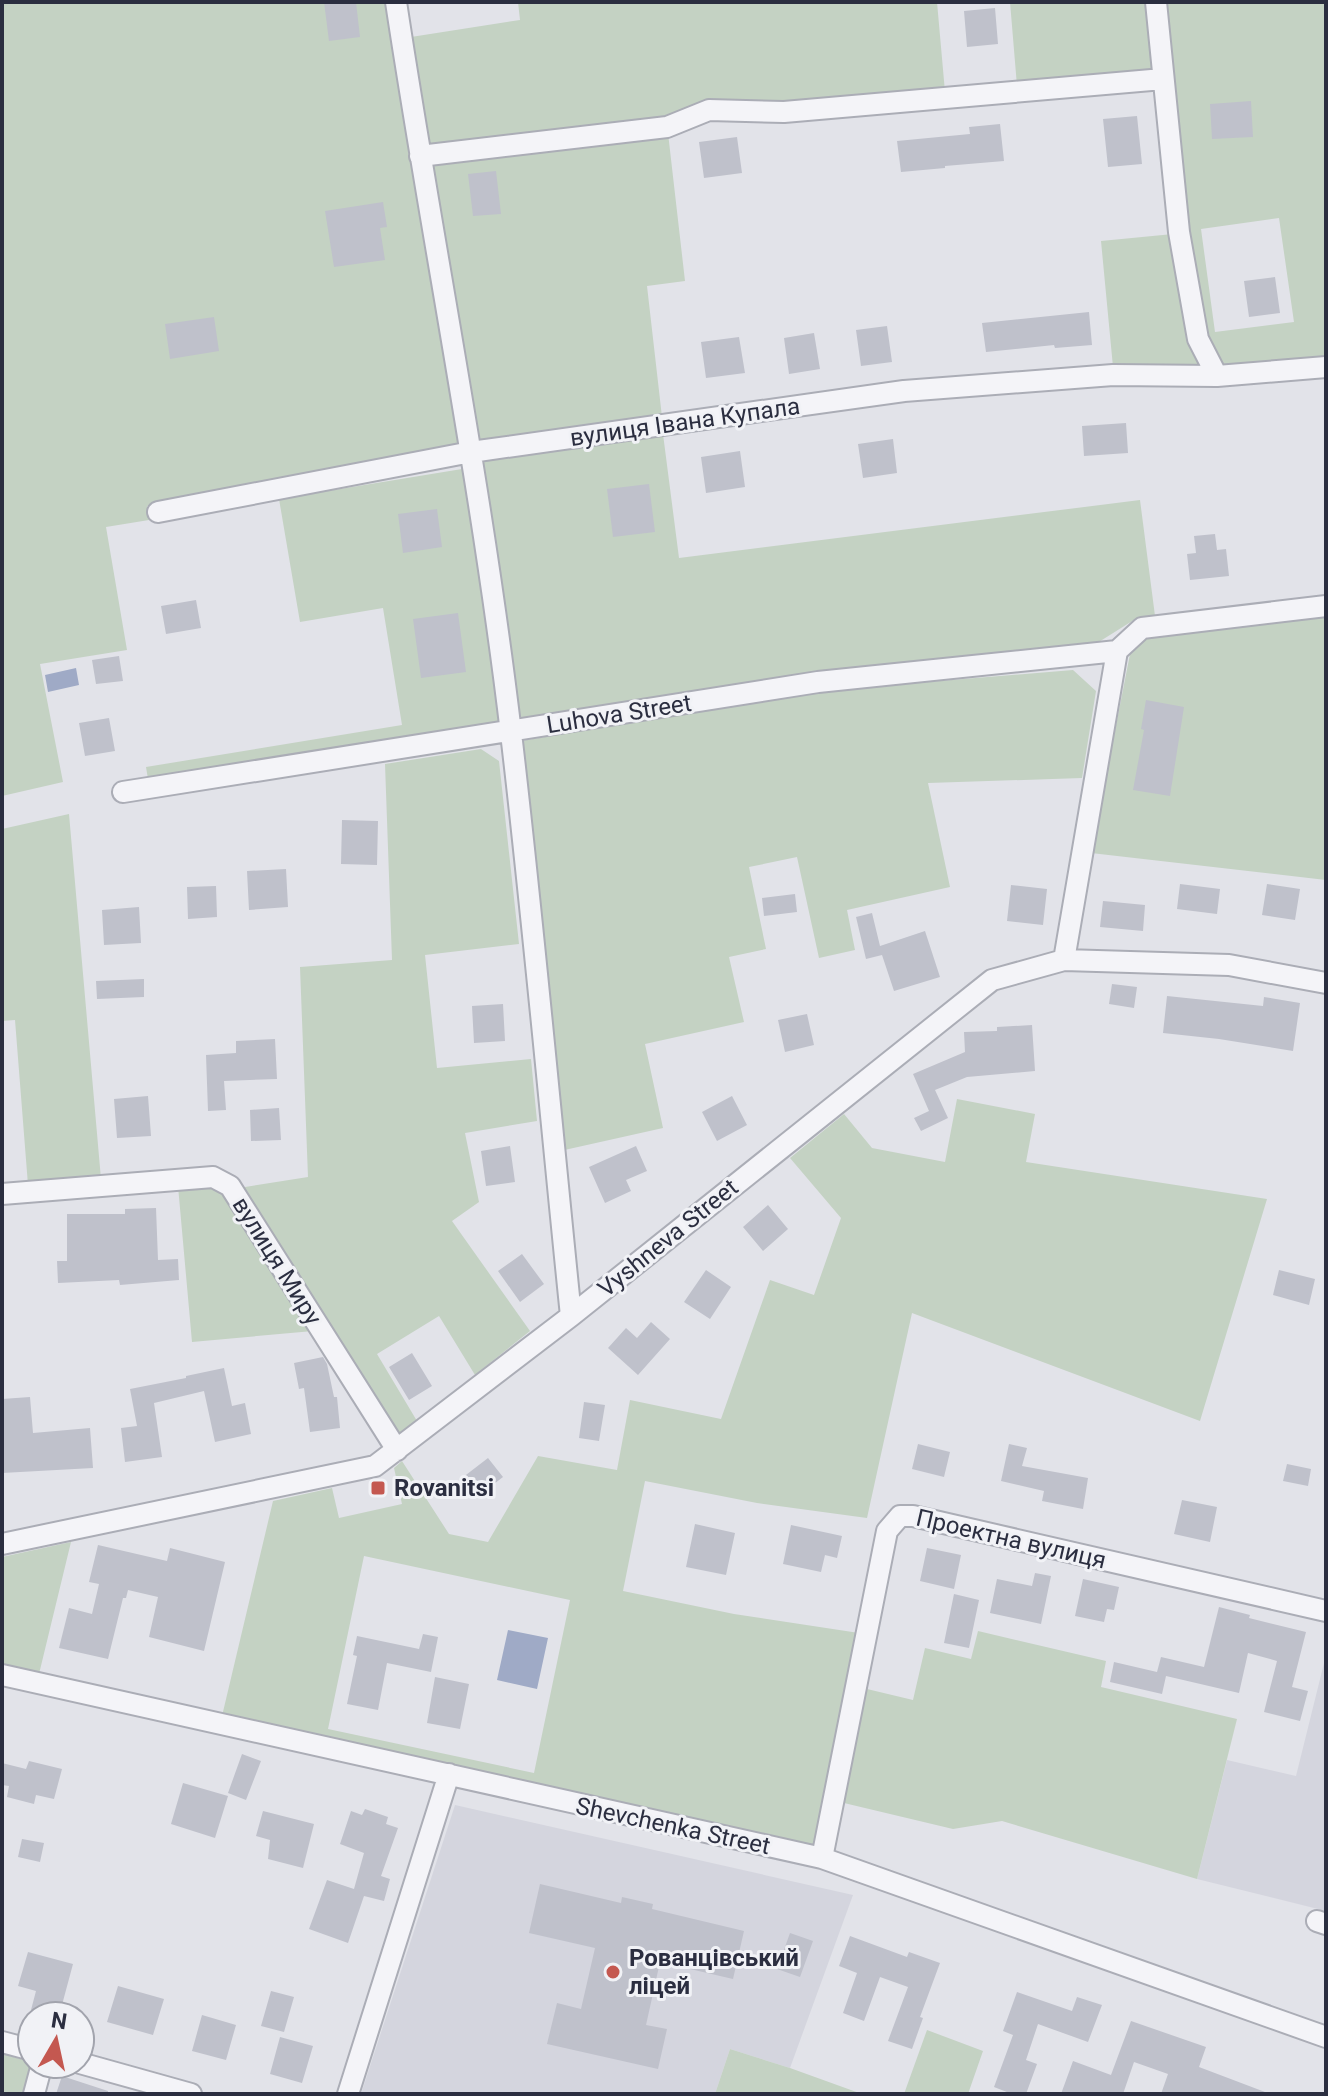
<svg xmlns="http://www.w3.org/2000/svg" width="1328" height="2096" font-family="Roboto,sans-serif">
	<style>
		.built { fill: #d4d5de }
		.green { fill: #c4d2c3; fill-rule: evenodd }
		.water { fill: #9faac6 }
		.building { fill: #bfc1cb }
		.lines { fill: none; stroke-linecap: round; stroke-linejoin: round }
		.minor-casing { stroke: #abadb6; stroke-width: 24 }
		.minor { stroke: #f4f4f8; stroke-width: 20 }
		.poi-dot { fill: #c45850; stroke: #f1f2f6; stroke-width: 3 }
		.labels { text-anchor: middle; dominant-baseline: central; stroke-width: 6; stroke-linejoin: round; paint-order: stroke }
		.street-label { font-size: 24px; fill: #2b2e40; stroke: #f1f2f6 }
		.poi-label { font-size: 24px; font-weight: bold; fill: #2b2e40; stroke: #f1f2f6; text-anchor: start }
	</style>
	<rect width="100%" height="100%" fill="#e2e3e9"/>
	<!-- built -->
	<path class="built" d="M1326,1655V1911L1197,1879L1227,1760L1296,1776Z
		M455,1805L853,1895L790,2068L730,2049L715,2094H361Z"/>
	<!-- green -->
	<path class="green" d="M2,2H386L410,157L460,448L147,506L149,520L106,527L127,650L40,664L63,782L2,796Z
		M518,2H937L945,92L665,121L428,149L411,37L520,20Z
		M1010,2H1150L1156,74L1017,86Z
		M1162,2H1326V359L1219,368L1204,337L1185,232ZM1279,218L1294,322L1215,332L1201,229Z
		M668,133L685,281L647,286L662,417L479,443L431,162Z
		M1173,234L1206,368L1113,367L1101,241Z
		M663,434L679,558L1140,500L1155,616L1137,618L1094,645L519,721L482,460Z
		M462,469L504,721L148,779L146,767L402,725L383,608L300,622L279,499Z
		M1326,614V880L1091,853L1130,654L1146,635Z
		M1073,670L1096,691L1082,778L928,783L950,887L847,910L855,950L819,958L797,857L749,867L766,949L729,957L744,1022L645,1044L663,1128L560,1151L521,741L818,691Z
		M481,749L499,761L519,944L425,955L437,1068L531,1059L537,1121L465,1133L479,1202L452,1221L530,1331L475,1375L439,1316L377,1354L417,1421L396,1437L239,1188L308,1177L300,967L392,960L385,764Z
		M69,814L101,1179L28,1185L15,1020L2,1021V829Z
		M957,1099L1035,1114L1026,1162L1267,1199L1200,1421L912,1313L867,1518L757,1503L645,1481L623,1591L734,1614L859,1633L813,1846L222,1716L273,1501L332,1488L339,1518L402,1504L394,1468L402,1461L449,1534L488,1542L538,1456L617,1470L630,1400L721,1419L770,1280L814,1295L841,1218L790,1158L844,1114L872,1148L945,1162ZM364,1556L570,1600L534,1773L328,1729Z
		M212,1184L225,1191L313,1331L192,1342L178,1186Z
		M71,1542L39,1674L2,1666V1557Z
		M978,1631L1106,1661L1101,1687L1237,1719L1197,1879L1002,1821L953,1829L844,1803L867,1689L913,1700L925,1648L971,1659Z
		M927,2030L983,2051L968,2094H904Z
		M730,2049L790,2068L862,2094H715Z
		M2,2054L32,2062L24,2094H2Z"/>
	<!-- water -->
	<path class="water" d="M76,668L79,685L48,692L45,675Z
		M508,1630L548,1638L537,1689L497,1680Z"/>
	<!-- building -->
	<path class="building" d="M324,2H356L360,37L329,41Z
		M995,8L998,44L967,47L964,11Z
		M1251,101L1253,137L1212,139L1210,104Z
		M1137,116L1142,164L1108,167L1103,119Z
		M1000,124L1004,161L945,166V168L901,172L897,141L970,134L969,127Z
		M737,137L742,173L704,178L699,142Z
		M496,171L501,214L473,216L468,174Z
		M383,202L387,227L380,228L385,260L334,267L325,211Z
		M1275,277L1280,313L1249,317L1244,281Z
		M1089,312L1092,345L1055,348L1054,345L986,352L982,323Z
		M214,317L219,351L170,359L165,324Z
		M887,326L892,362L861,366L856,330Z
		M814,333L820,369L789,374L784,338Z
		M739,337L745,373L706,378L701,342Z
		M1126,423L1128,453L1084,456L1082,426Z
		M893,439L897,473L863,478L858,444Z
		M740,451L745,487L706,493L701,457Z
		M649,484L655,532L613,537L607,489Z
		M437,509L442,547L403,553L398,514Z
		M1215,534L1217,550L1226,549L1229,576L1190,580L1187,554L1196,553L1194,536Z
		M196,600L201,628L166,634L161,606Z
		M458,613L466,672L421,678L413,619Z
		M119,656L123,681L96,684L92,660Z
		M1146,700L1184,707L1170,796L1133,790L1144,730L1141,729Z
		M109,718L115,751L85,756L79,723Z
		M342,820L378,821L377,865L341,864Z
		M286,869L288,907L249,910L247,871Z
		M1180,884L1220,889L1217,914L1177,909Z
		M1267,884L1300,889L1295,920L1262,915Z
		M1011,885L1047,889L1043,925L1007,921Z
		M216,886L217,917L188,919L187,887Z
		M795,894L797,912L764,916L762,898Z
		M1103,901L1145,905L1143,931L1100,927Z
		M139,907L141,943L104,945L102,910Z
		M872,913L880,946L925,931L940,977L894,991L882,955L866,959L856,917Z
		M144,979V997L97,999L96,981Z
		M1112,984L1137,987L1134,1008L1109,1004Z
		M1167,996L1263,1006L1264,997L1300,1003L1293,1051L1219,1039L1163,1033Z
		M503,1004L505,1041L474,1043L472,1006Z
		M807,1014L814,1045L785,1052L778,1020Z
		M1032,1025L1035,1071L967,1077L935,1090L948,1118L921,1131L914,1118L929,1111L913,1074L965,1052L964,1032L997,1031V1027Z
		M275,1039L277,1079L224,1081L226,1110L208,1111L206,1055L236,1053V1041Z
		M148,1096L151,1136L117,1138L114,1099Z
		M732,1096L747,1125L717,1141L702,1112Z
		M279,1108L281,1140L251,1141L250,1110Z
		M510,1146L515,1182L486,1186L481,1151Z
		M636,1146L647,1171L626,1180L631,1191L605,1203L589,1167Z
		M768,1205L788,1229L763,1251L743,1227Z
		M156,1208L158,1260L178,1259L179,1280L120,1285L119,1280L58,1283L57,1261H67V1214H125V1209Z
		M522,1254L544,1284L520,1302L498,1271Z
		M706,1270L731,1287L710,1319L684,1302Z
		M1279,1270L1315,1279L1309,1305L1273,1295Z
		M651,1322L670,1339L638,1375L608,1348L626,1328L637,1338Z
		M412,1353L432,1386L409,1400L389,1367Z
		M323,1357L327,1364L334,1397H337L340,1428L310,1432L304,1388L299,1389L294,1363Z
		M224,1368L232,1406L245,1403L251,1434L215,1442L204,1391L154,1403L162,1457L125,1462L121,1428L137,1426L130,1389L186,1378V1376Z
		M30,1397L33,1433L90,1428L93,1468L2,1473V1399Z
		M584,1402L605,1405L599,1441L579,1438Z
		M918,1444L950,1452L944,1477L912,1469Z
		M1009,1444L1027,1448L1022,1466L1088,1478L1083,1509L1042,1501L1044,1491L1001,1481Z
		M488,1458L503,1477L477,1497L462,1478Z
		M1287,1464L1311,1469L1308,1486L1283,1481Z
		M1182,1500L1217,1507L1210,1542L1174,1534Z
		M695,1524L735,1533L726,1575L686,1567Z
		M791,1525L842,1536L837,1558L825,1555L821,1572L783,1564Z
		M98,1545L167,1561L170,1548L225,1562L204,1651L149,1637L158,1597L128,1590L126,1598H123L108,1659L59,1648L69,1608L92,1614L99,1584L89,1582Z
		M927,1548L961,1555L954,1589L920,1581Z
		M1035,1573L1051,1576L1041,1624L990,1613L997,1579L1032,1586Z
		M1083,1579L1119,1587L1114,1610L1107,1609L1104,1622L1075,1616Z
		M954,1594L979,1600L969,1648L944,1643Z
		M1219,1607L1250,1615L1249,1618L1306,1632L1292,1687L1308,1691L1300,1721L1264,1712L1277,1661L1248,1653L1239,1693L1166,1676L1162,1694L1110,1682L1114,1662L1157,1672L1161,1657L1204,1667Z
		M423,1634L438,1637L431,1672L387,1663L378,1710L347,1704L357,1656L353,1655L357,1636L419,1649Z
		M435,1677L469,1684L460,1729L427,1723Z
		M242,1754L261,1761L246,1800L228,1793Z
		M29,1761L62,1769L54,1799L36,1795L34,1804L7,1797L9,1786L2,1785V1763L26,1769Z
		M183,1783L228,1796L215,1838L171,1824Z
		M365,1809L388,1817L386,1824L398,1828L381,1876L390,1879L384,1901L364,1896L348,1943L309,1929L327,1880L354,1889L364,1853L340,1844L351,1811L362,1815Z
		M263,1811L314,1824L303,1868L268,1859L270,1840L256,1836Z
		M22,1839L44,1843L40,1862L18,1857Z
		M540,1884L621,1903L622,1897L653,1904L652,1909L744,1931L733,1979L660,1962L646,2025L667,2029L658,2069L547,2044L557,2003L581,2009L595,1948L529,1933Z
		M790,1933L813,1941L800,1977L777,1969Z
		M850,1936L907,1957L909,1952L940,1963L920,2017L923,2018L912,2049L888,2041L908,1987L880,1977L864,2021L843,2013L857,1973L839,1966Z
		M28,1952L73,1964L59,2016L31,2010L36,1991L18,1986Z
		M118,1986L164,1999L153,2035L107,2022Z
		M271,1991L294,1997L284,2032L261,2026Z
		M1017,1992L1072,2011L1077,1997L1102,2005L1088,2042L1038,2024L1026,2060L1037,2064L1026,2094H1012L994,2087L1013,2035L1003,2031Z
		M202,2015L236,2025L226,2060L192,2051Z
		M1131,2021L1206,2047L1199,2067L1265,2092V2094H1161L1168,2074L1134,2062L1123,2094H1061L1073,2061L1111,2075Z
		M280,2037L313,2046L302,2083L270,2074Z
		M62,2076L108,2091V2094H56Z"/>
	<g class="lines">
		<defs>
			<path id="minor" d="M396,2C433,246 482,488 511,733C534,927 551,1122 571,1316
				M1156,2L1179,232L1198,339L1217,376
				M420,156L667,127L709,110L784,112L1163,79
				M158,512L471,452L904,391L1113,375L1217,376L1326,367
				M123,792L818,682L1117,651
				M1064,960L1117,651L1142,628L1326,606
				M2,1194L213,1177L230,1186L397,1450
				M2,1544L375,1466L571,1316L992,980L1064,960L1229,965L1326,983
				M2,1675L822,1858L1326,2037
				M822,1858L887,1531L900,1516H913L1326,1611
				M1317,1921L1326,1924
				M2,2042L32,2050
				M80,2063L191,2094
				M34,2094L42,2064
				M348,2094L449,1774"/>
		</defs>
		<!-- minor casing -->
		<use href="#minor" class="minor-casing"/>
		<!-- minor -->
		<use href="#minor" class="minor"/>
	</g>
	<!-- markers -->
	<g class="poi-dot">
		<rect x="370" y="1480" width="16" height="16" rx="4"/>
		<circle cx="613" cy="1972" r="8"/>
	</g>
	<g class="labels">
		<!-- street labels -->
		<g class="street-label">
			<text transform="translate(685 422) rotate(-8)">вулиця Івана Купала</text>
			<text transform="translate(619 714) rotate(-9)">Luhova Street</text>
			<text transform="translate(668 1238) rotate(-39)">Vyshneva Street</text>
			<text transform="translate(277 1261) rotate(58)">вулиця Миру</text>
			<text transform="translate(1011 1539) rotate(13)">Проектна вулиця</text>
			<text transform="translate(673 1826) rotate(12)">Shevchenka Street</text>
		</g>
		<!-- poi labels -->
		<g class="poi-label">
			<text x="394" y="1488">Rovanitsi</text>
			<text x="629" y="1958">Рованцівський<tspan x="629" dy="28">ліцей</tspan></text>
		</g>
	</g>
	<!-- border -->
	<rect width="1328" height="2096" fill="none" stroke="#2b2e40" stroke-width="8"/>
	<!-- north arrow -->
	<g transform="translate(56 2040) rotate(9)"><circle r="38" fill="#f1f2f6" stroke="#a2a4ad" stroke-width="2"/>
	<path d="M0-6L14 30L0 20L-14 30Z" fill="#c45850"/>
	<text y="-12" font-size="22" font-weight="bold" text-anchor="middle" fill="#2b2e40">N</text>
	</g>
</svg>
